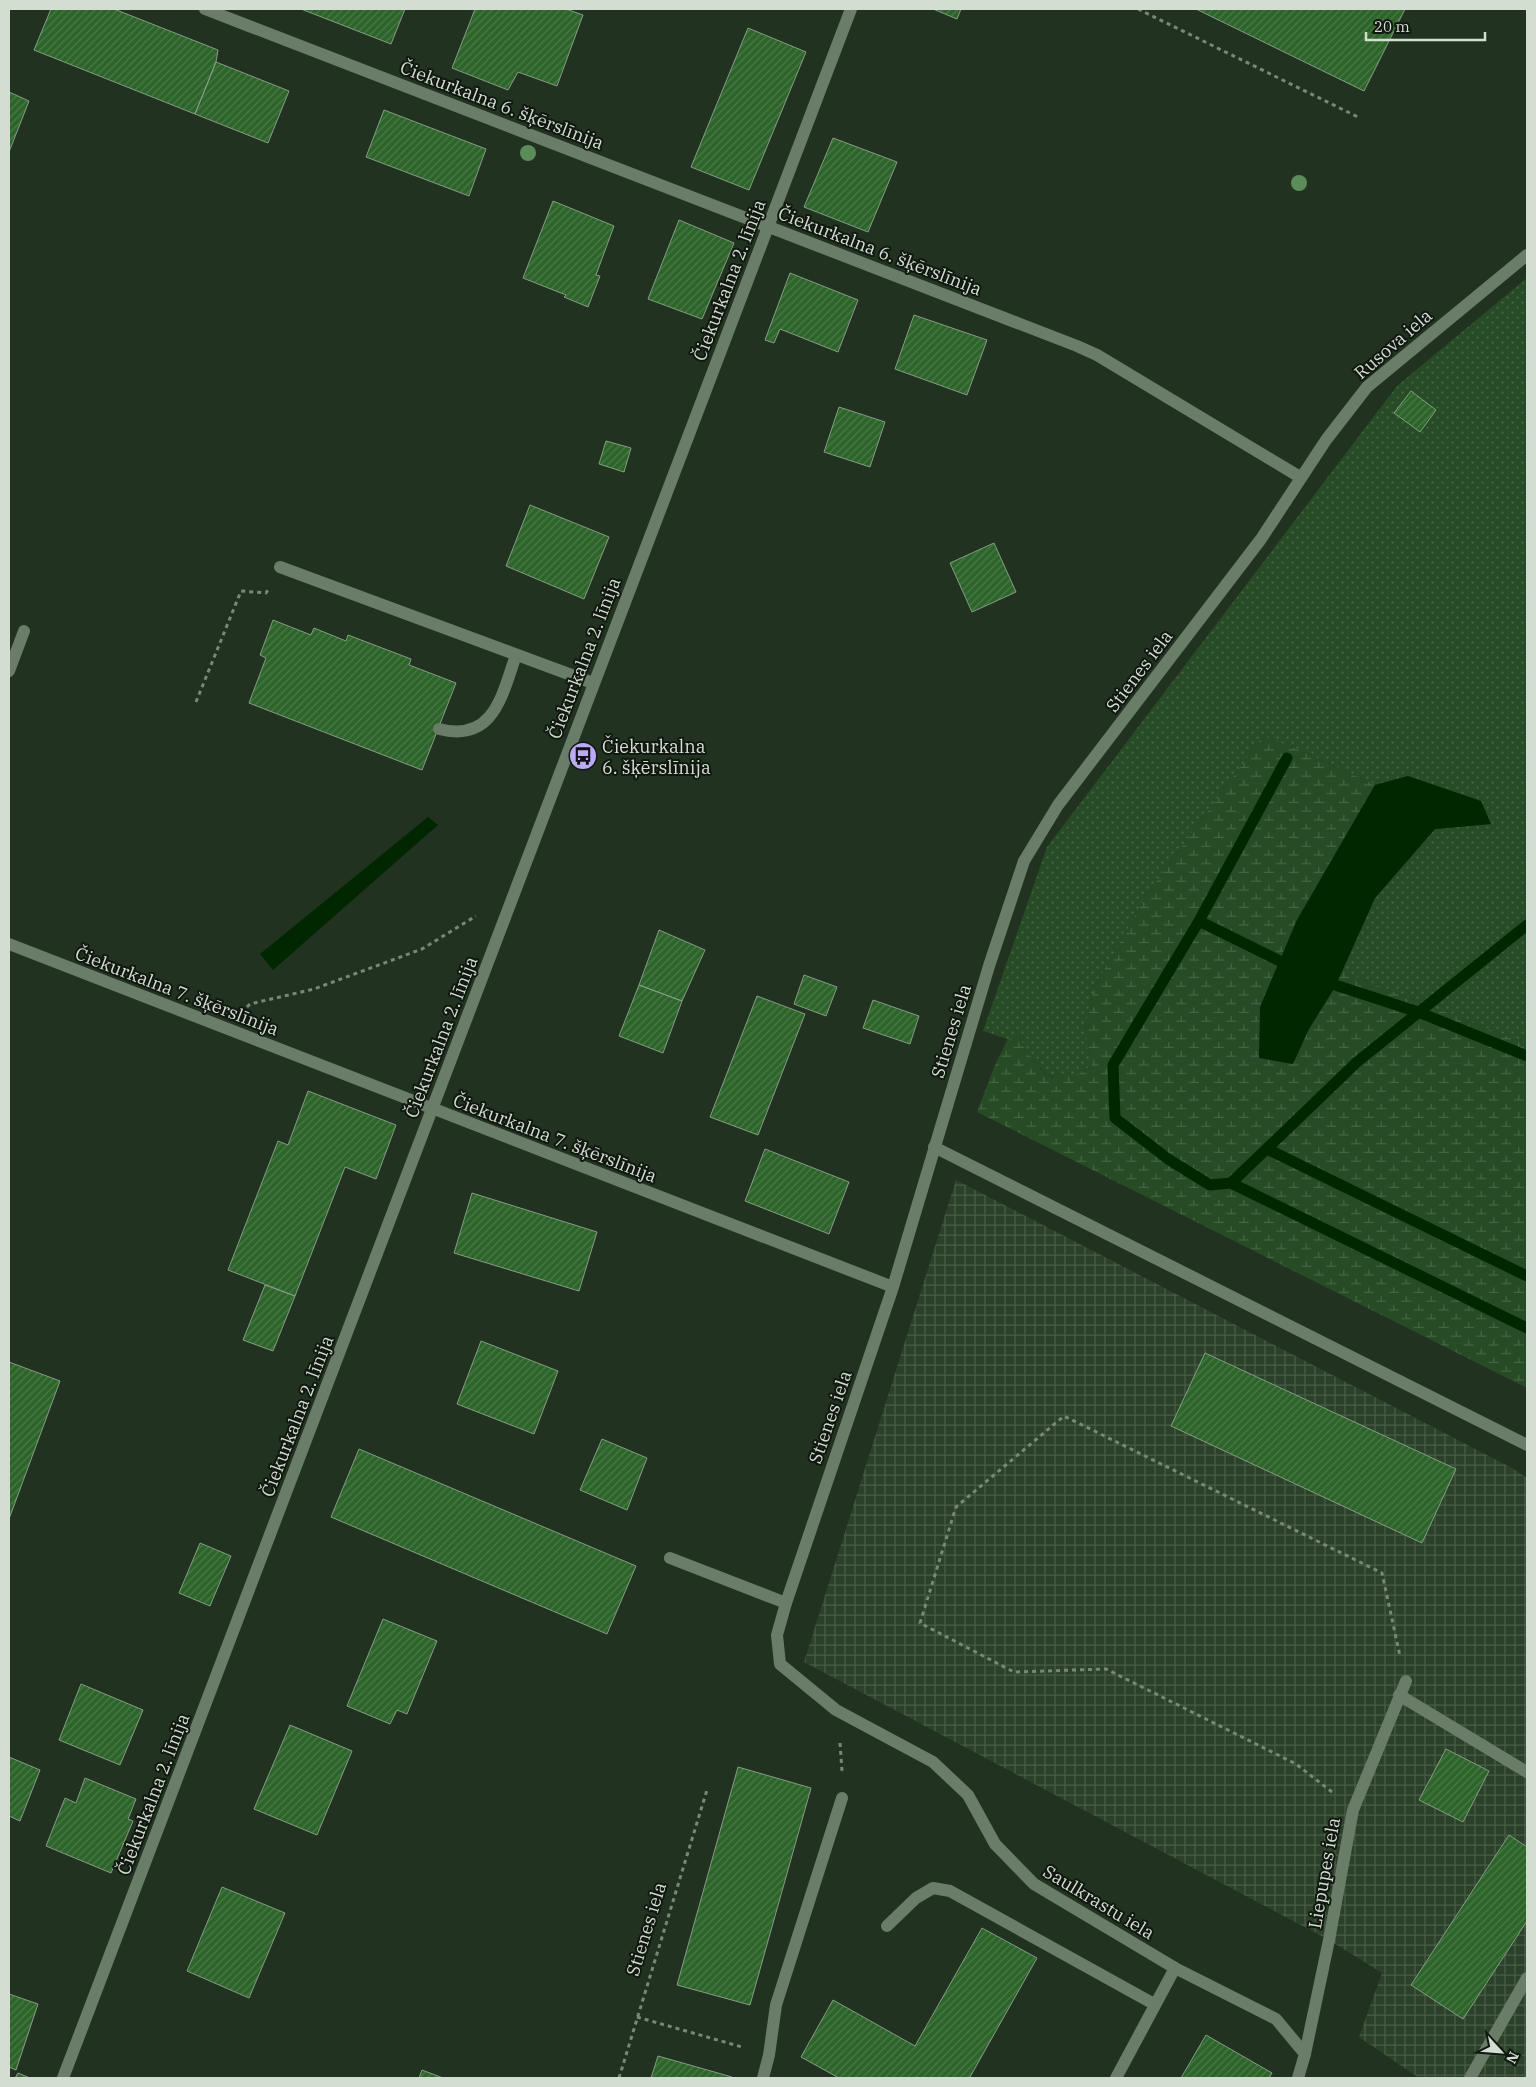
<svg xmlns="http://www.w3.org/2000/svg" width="1536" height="2087" font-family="'IBM Plex Serif',serif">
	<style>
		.industrial { fill: url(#industrial-grid) }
		.grass { fill: url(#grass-dots) }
		.wetland { fill: url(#wetland-marsh) }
		.water { fill: #002700 }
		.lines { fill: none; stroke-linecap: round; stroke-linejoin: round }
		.stream { stroke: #002700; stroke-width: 11 }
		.building { fill: url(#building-hatch); stroke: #879c86 }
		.path { stroke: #798878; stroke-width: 3; stroke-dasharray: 4 4; stroke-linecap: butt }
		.lane { stroke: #6a7d68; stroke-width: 12 }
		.street { stroke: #6a7d68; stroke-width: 12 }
		.secondary { stroke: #6a7d68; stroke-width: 12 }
		.tree { fill: #5b8d58 }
		.labels { text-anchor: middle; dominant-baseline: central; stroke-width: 4; stroke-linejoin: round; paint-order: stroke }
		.street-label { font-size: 18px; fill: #d3ded2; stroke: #101810 }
		.poi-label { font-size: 18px; fill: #d3ded2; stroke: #101810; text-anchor: start }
	</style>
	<defs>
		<pattern id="industrial-grid" width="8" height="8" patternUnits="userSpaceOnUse" patternTransform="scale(1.25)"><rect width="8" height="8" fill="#2b4129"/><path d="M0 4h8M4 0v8" fill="none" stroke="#495c47"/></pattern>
		<pattern id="grass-dots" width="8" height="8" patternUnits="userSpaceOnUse" patternTransform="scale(1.25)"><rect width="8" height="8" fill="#274c25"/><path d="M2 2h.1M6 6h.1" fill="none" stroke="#456544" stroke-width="1.8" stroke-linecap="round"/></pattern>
		<pattern id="wetland-marsh" width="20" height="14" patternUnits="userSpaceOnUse" patternTransform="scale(1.25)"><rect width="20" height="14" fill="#274c25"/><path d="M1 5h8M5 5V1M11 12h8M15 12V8" fill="none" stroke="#456544"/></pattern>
		<pattern id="building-hatch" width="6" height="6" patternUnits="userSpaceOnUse" patternTransform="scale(1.25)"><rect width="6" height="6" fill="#2c642a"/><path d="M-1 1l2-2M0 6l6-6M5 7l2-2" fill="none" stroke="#4a7a48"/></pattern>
	</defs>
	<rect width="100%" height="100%" fill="#213320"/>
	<!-- industrial -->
	<path class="industrial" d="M956,1180L1512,1468L1527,1478V2078H1419L1359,2037L1382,1973L1329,1940L804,1662Z"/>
	<!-- grass -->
	<path class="grass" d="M1527,278V1044L1353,976L1343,969L1375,898L1435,829L1491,824L1408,776L1375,785L1304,752L1263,736L1148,893L1094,988L1084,1034L1092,1065L1079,1074H1063L1054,1078C1035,1069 1029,1051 1018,1036L1008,1039L983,1031L1047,847L1397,386Z"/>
	<!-- wetland -->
	<path class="wetland" d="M1263,736L1304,752L1375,785L1297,920L1260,1007L1309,1029L1335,987L1343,969L1353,976L1527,1044V1388L977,1112L995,1065L1008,1039L1018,1036C1029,1051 1035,1069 1053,1078L1063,1074H1079L1092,1065L1084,1034L1094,988L1148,893Z"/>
	<!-- water -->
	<path class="water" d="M1408,776L1481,801L1491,824L1435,829L1375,898L1335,987L1309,1029L1293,1064L1259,1058L1260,1007L1297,920L1375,785Z
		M428,817L438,825L273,970L260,954Z"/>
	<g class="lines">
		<!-- stream -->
		<path class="stream" d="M1287,758L1199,921L1113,1065L1115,1118L1168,1159L1210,1185L1231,1183L1527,1328
			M1199,921L1294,968
			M1323,981L1418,1012L1527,1056
			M1267,1149L1527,1276
			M1231,1183L1357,1062L1527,925"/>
	</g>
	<!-- building -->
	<path class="building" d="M51,9H114L218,50L216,62L195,114L34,50Z
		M301,9H405L391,44Z
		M475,9H566L583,15L557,86L518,72L508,90L452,68Z
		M933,9H961L957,19Z
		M1196,9H1405L1364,91Z
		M748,28L806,52L749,190L691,167Z
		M216,62L289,91L268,143L195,114Z
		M9,92L29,101L9,152Z
		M384,110L486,149L469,196L366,157Z
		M833,138L897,162L868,232L804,207Z
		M553,201L614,226L596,275L600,276L588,307L564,297L566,295L523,278Z
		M679,220L734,243L702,319L648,299Z
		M790,273L858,300L838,352L780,329L774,343L765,340Z
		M914,315L987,340L967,395L895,369Z
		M1411,391L1436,410L1420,432L1394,413Z
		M839,407L885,422L870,467L824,452Z
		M606,441L631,448L624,472L599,464Z
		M530,505L609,537L584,599L506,566Z
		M994,543L1016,592L972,612L950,563Z
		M273,620L311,635L314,628L346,641L348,635L411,659L409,665L456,683L422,770L249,703L266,658L260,655Z
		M659,930L705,950L682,1001L639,985Z
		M804,975L837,987L826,1016L794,1004Z
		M639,985L682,1001L663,1053L619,1036Z
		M757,996L805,1014L758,1135L710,1117Z
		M873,1000L919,1016L910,1044L863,1028Z
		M308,1091L396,1125L376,1179L345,1167L295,1296L228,1270L278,1141L288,1145Z
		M765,1149L849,1182L829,1234L745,1201Z
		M472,1193L597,1232L579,1291L454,1253Z
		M265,1285L295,1296L273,1351L243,1340Z
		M481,1341L558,1371L534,1434L457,1404Z
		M1205,1353L1456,1469L1422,1543L1171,1426Z
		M9,1362L60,1381L9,1519Z
		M602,1439L647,1458L627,1510L580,1490Z
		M359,1449L636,1566L607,1634L331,1517Z
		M200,1543L231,1556L210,1606L179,1593Z
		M383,1619L437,1641L407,1714L397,1710L390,1724L347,1706Z
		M81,1684L143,1710L120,1765L59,1740Z
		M290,1725L352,1751L317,1835L254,1809Z
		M1446,1749L1489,1771L1463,1822L1419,1800Z
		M9,1757L40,1770L20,1821L9,1816Z
		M738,1767L811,1788L750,2005L677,1985Z
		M85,1778L136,1799L128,1819L133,1821L111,1873L46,1846L65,1798L76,1803Z
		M1509,1835L1527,1847V1921L1463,2019L1411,1985Z
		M222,1887L285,1913L249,1998L187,1971Z
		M982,1928L1037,1958L970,2077L972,2078H839L801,2057L833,2000L915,2046Z
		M9,1994L38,2004L16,2070L9,2067Z
		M1206,2035L1272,2073L1269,2078H1181Z
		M658,2056L732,2077L731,2078H651Z
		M422,2070L443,2078H419Z
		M18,2073L30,2078H15Z"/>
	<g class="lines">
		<!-- path -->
		<path class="path" d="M1138,9L1360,118
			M196,702L241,591L266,593L268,590
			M247,1007L250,1004L314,989L422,949L476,916
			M840,1743L842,1771
			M1332,1792L1296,1764L1106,1669L1014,1672L920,1623L956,1507L1064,1416L1382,1573L1400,1656
			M637,2017L742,2047
			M619,2078L707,1790"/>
		<!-- lane -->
		<path class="lane" d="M280,567L593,683
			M9,671L24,631
			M439,729C494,743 502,695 516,655
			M934,1147L1527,1445
			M670,1558L786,1603
			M1399,1695L1527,1772
			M887,1926L916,1898L933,1888L950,1891L1154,2004
			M1305,2054L1329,1940L1353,1810L1406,1681
			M763,2078L769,2055L776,2005L842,1798
			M1116,2078L1175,1968
			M1470,2078L1527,1978"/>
		<!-- street -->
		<path class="street" d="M205,9L1077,346L1097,355L1300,477
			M9,944L893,1287
			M1298,2078L1305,2054L1276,2019L1175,1968L1034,1884L995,1844L968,1795L933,1762L836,1710L780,1664L777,1635L786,1603L893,1287L989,966L1024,861L1058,805L1261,539L1326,440L1367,387L1527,255"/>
		<!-- secondary -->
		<path class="secondary" d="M63,2078L851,9"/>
	</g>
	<!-- trees -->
	<g class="tree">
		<circle cx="528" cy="153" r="8"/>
		<circle cx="1299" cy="183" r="8"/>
	</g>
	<!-- icons -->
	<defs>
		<symbol id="bus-disc" viewBox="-11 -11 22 22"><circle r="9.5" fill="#baaaf7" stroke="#101810"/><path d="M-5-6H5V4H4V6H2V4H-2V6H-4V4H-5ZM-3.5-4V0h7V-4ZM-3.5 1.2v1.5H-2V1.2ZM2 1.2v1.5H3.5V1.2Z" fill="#111"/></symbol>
	</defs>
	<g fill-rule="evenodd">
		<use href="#bus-disc" x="567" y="740" width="32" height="32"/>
	</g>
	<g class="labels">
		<!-- street labels -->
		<g class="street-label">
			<text transform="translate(502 105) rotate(21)">Čiekurkalna 6. šķērslīnija</text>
			<text transform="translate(880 251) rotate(21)">Čiekurkalna 6. šķērslīnija</text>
			<text transform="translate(729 280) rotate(-69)">Čiekurkalna 2. līnija</text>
			<text transform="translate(1393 344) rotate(-41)">Rusova iela</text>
			<text transform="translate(584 658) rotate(-69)">Čiekurkalna 2. līnija</text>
			<text transform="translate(1139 671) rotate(-53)">Stienes iela</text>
			<text transform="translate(177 991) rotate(21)">Čiekurkalna 7. šķērslīnija</text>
			<text transform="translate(951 1031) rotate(-73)">Stienes iela</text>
			<text transform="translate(441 1037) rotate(-69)">Čiekurkalna 2. līnija</text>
			<text transform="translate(555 1138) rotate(21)">Čiekurkalna 7. šķērslīnija</text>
			<text transform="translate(297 1416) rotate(-69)">Čiekurkalna 2. līnija</text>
			<text transform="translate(830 1417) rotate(-71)">Stienes iela</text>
			<text transform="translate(153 1794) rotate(-69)">Čiekurkalna 2. līnija</text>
			<text transform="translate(1324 1873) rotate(-80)">Liepupes iela</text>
			<text transform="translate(1099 1902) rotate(31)">Saulkrastu iela</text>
			<text transform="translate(646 1929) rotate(-73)">Stienes iela</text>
		</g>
		<!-- poi labels -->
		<g class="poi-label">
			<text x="602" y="746">Čiekurkalna<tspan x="602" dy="21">6. šķērslīnija</tspan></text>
		</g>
	</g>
	<!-- border -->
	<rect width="1536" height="2087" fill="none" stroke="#d3ded2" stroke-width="20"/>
	<!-- north arrow -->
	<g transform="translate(1501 2052) rotate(116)" stroke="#101810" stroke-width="4" paint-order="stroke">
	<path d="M0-4L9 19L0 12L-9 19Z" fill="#d3ded2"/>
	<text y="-8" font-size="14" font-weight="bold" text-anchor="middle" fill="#d3ded2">N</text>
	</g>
	<!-- scale -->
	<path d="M1366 32v8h119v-8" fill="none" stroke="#d3ded2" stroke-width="2.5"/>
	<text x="1374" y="32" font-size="15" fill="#d3ded2" stroke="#101810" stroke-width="4" paint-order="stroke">20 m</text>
</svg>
